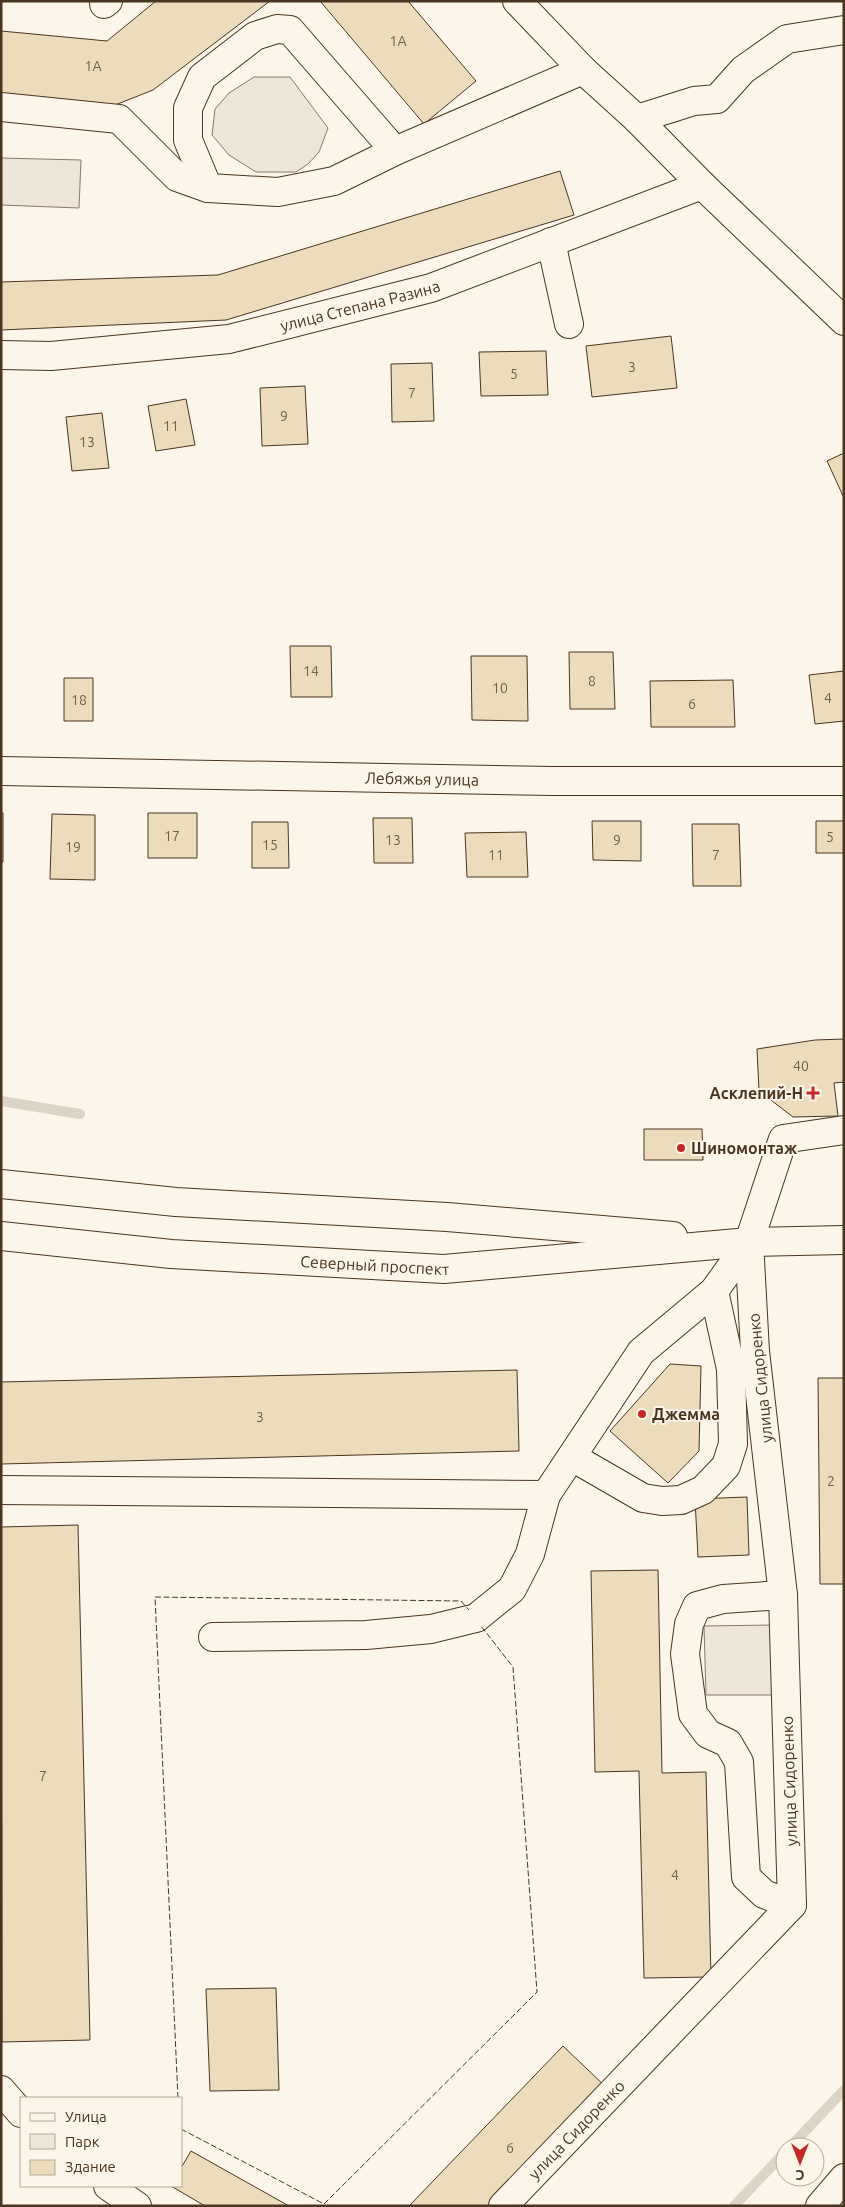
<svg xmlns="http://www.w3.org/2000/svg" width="845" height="2207" font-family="Ubuntu,sans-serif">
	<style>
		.green { fill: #ede6d9; stroke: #887966 }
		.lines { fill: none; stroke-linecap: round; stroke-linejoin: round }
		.stream { stroke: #dcd4c6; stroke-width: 10 }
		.building { fill: #ecdcbc; stroke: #4a3520 }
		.minor-casing { stroke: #4a3520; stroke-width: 30 }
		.major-casing { stroke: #4a3520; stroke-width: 30 }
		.minor { stroke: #fbf6e9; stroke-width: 28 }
		.major { stroke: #fbf6e9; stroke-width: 28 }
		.fence { stroke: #4a3520; stroke-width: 1; stroke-dasharray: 6 2.5; stroke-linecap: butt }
		.poi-dot { fill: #c62828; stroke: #fbf6e9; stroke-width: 2 }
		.labels { text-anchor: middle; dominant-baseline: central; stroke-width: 4; stroke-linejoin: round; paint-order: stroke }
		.number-label { font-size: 14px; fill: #725f47 }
		.street-label { font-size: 16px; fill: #4a3520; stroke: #fbf6e9 }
		.poi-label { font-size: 16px; font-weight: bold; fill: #4a3520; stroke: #fbf6e9; text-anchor: start }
	</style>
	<rect width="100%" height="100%" fill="#fbf6e9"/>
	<!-- green -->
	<path class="green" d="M254,77H290L328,128L319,152L308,164L296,172H256L229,155L212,135L215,109L229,93Z
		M1,158L81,160L79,208L1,205Z
		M775,1625L777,1695H706L704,1626Z"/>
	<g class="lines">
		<!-- stream -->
		<path class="stream" d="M1,1101L80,1114
			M790,2147L844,2090
			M734,2206L785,2152"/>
	</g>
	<!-- building -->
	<path class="building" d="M156,1H270L153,90L105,109L1,99V31L107,41Z
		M320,1H408L476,81L424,124Z
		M560,171L574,215L226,320L1,330V282L218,275Z
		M671,336L677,388L592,397L586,346Z
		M546,351L548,395L481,396L479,352Z
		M432,363L434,421L392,422L391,364Z
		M305,386L308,444L262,446L260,388Z
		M186,399L195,445L156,451L148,406Z
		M102,413L109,468L72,471L66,417Z
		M844,453V498L827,461Z
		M290,646H331L332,697H291Z
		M569,652H613L615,709H570Z
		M471,656H527L528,721L472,720Z
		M844,671V721L815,724L809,675Z
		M64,678H93V721H64Z
		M733,680L735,727H651L650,681Z
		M1,812L3,813V862H1Z
		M148,813H197V858H148Z
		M52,814L95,815V880L50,879Z
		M373,818H412L413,863H374Z
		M592,821H641V861L593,860Z
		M816,821H844V853H816Z
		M252,822H288L289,868H252Z
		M692,824H739L741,886H693Z
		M526,832L528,877H467L465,833Z
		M844,1039V1082L834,1083L838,1116L793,1117L759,1091L757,1049L815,1040Z
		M644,1129H702L703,1160H644Z
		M670,1364L701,1366L699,1451L668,1483L610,1431Z
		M517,1370L519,1451L1,1464V1382Z
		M818,1378H844V1584H820Z
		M747,1497L749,1555L698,1557L695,1499Z
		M78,1525L90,2040L2,2042L1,1527Z
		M658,1570L662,1773L706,1772L711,1977L644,1978L639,1771L595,1772L591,1571Z
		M276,1988L279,2090L210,2091L206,1989Z
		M563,2046L610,2091L500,2206H409Z
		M191,2151L289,2206H205L171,2186H181V2168Z"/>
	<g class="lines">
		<defs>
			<g id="minor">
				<path d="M517,1L583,70L637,119L702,185L844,321"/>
				<path d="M104,4L108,1"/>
				<path d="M1,107L119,119L177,177L208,188L278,192L334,181L395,151L583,70"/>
				<path d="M637,119L694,101L717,99L743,70L787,39L844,30"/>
				<path d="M208,188L188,140V108L202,77L255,36L277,29L290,30L395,151"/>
				<path d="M551,242L569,324"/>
				<path id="s1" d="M1,355L51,356L229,339L431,288L702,185"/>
				<path id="s2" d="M1,771L552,781H844"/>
				<path d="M572,1457L643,1498L662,1501L681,1500L703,1490L726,1466L733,1444L731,1369L714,1291"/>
				<path d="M1,1490L546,1495L641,1352L714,1291L749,1242L783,1139L844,1130"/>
				<path d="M783,1595L723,1599L697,1606L689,1624L685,1654L693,1714L708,1734L728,1743L739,1762L746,1877L764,1894L792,1905"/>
				<path d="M213,1637L366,1635L431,1629L476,1618L512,1589L530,1554L546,1495"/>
				<path d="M1,2090L21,2113"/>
				<path d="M108,2186L137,2206"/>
				<path id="s3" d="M503,2206L792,1905L783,1595L755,1351L749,1242"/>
				<path d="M820,2206L844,2178"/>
			</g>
			<g id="major">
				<path d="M1,1184L176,1202L447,1217L673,1236"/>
				<path id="s4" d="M1,1236L171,1254L444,1269L749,1242L844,1240"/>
			</g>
		</defs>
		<!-- minor casing -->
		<use href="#minor" class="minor-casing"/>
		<!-- major casing -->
		<use href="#major" class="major-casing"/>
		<!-- minor -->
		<use href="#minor" class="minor"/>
		<!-- major -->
		<use href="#major" class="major"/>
		<!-- fence -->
		<path class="fence" d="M7,1H10
			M178,2098L155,1597L461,1601L469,1610
			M181,2129L324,2204L537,1992L513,1667L481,1626"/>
	</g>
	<!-- markers -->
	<g class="poi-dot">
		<path d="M810.5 1085.5h5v5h5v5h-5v5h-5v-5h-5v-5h5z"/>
		<circle cx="681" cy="1148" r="5"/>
		<circle cx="642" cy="1414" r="5"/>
	</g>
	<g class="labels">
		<!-- number labels -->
		<g class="number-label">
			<text x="398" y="41">1А</text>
			<text x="93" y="66">1А</text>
			<text x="632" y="367">3</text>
			<text x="514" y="374">5</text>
			<text x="412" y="393">7</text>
			<text x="284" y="416">9</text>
			<text x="171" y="426">11</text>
			<text x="87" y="442">13</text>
			<text x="311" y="671">14</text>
			<text x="592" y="681">8</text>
			<text x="500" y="688">10</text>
			<text x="828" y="698">4</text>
			<text x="79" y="700">18</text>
			<text x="692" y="704">6</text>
			<text x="172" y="836">17</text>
			<text x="830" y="837">5</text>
			<text x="393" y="840">13</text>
			<text x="617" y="840">9</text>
			<text x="270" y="845">15</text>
			<text x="73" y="847">19</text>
			<text x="496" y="855">11</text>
			<text x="716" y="855">7</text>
			<text x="801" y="1066">40</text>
			<text x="260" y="1417">3</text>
			<text x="831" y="1481">2</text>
			<text x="43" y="1776">7</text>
			<text x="675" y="1875">4</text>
			<text x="510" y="2148">6</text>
		</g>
		<!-- street labels -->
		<g class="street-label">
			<text stroke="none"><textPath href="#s1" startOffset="364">улица Степана Разина</textPath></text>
			<text stroke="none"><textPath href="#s2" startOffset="421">Лебяжья улица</textPath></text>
			<text stroke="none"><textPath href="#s4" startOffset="375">Северный проспект</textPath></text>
			<text transform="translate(760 1378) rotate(-96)">улица Сидоренко</text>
			<text transform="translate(789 1781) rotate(-92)">улица Сидоренко</text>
			<text stroke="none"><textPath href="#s3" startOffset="106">улица Сидоренко</textPath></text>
		</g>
		<!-- poi labels -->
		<g class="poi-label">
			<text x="803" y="1093" text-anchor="end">Асклепий-Н</text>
			<text x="691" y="1148">Шиномонтаж</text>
			<text x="652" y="1414">Джемма</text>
		</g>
	</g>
	<!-- border -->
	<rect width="845" height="2207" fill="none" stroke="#4a3520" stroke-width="5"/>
	<!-- legend -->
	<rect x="20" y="2097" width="162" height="90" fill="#fbf6e9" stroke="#b4a999"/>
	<rect x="30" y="2113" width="25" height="8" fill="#fbf6e9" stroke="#b4a999"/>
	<text x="65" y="2122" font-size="15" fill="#4a3520">Улица</text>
	<rect x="30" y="2134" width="25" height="15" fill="#ede6d9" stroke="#b4a999"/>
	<text x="65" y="2147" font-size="15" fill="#4a3520">Парк</text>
	<rect x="30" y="2160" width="25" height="15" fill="#ecdcbc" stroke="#b4a999"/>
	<text x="65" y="2172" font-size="15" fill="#4a3520">Здание</text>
	<!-- north arrow -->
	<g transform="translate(800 2162) rotate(180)"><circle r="24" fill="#fbf6e9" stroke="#b4a999"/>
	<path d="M0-4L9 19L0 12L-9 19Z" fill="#c62828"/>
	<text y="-8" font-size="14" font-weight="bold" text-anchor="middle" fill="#4a3520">С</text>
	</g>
</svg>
